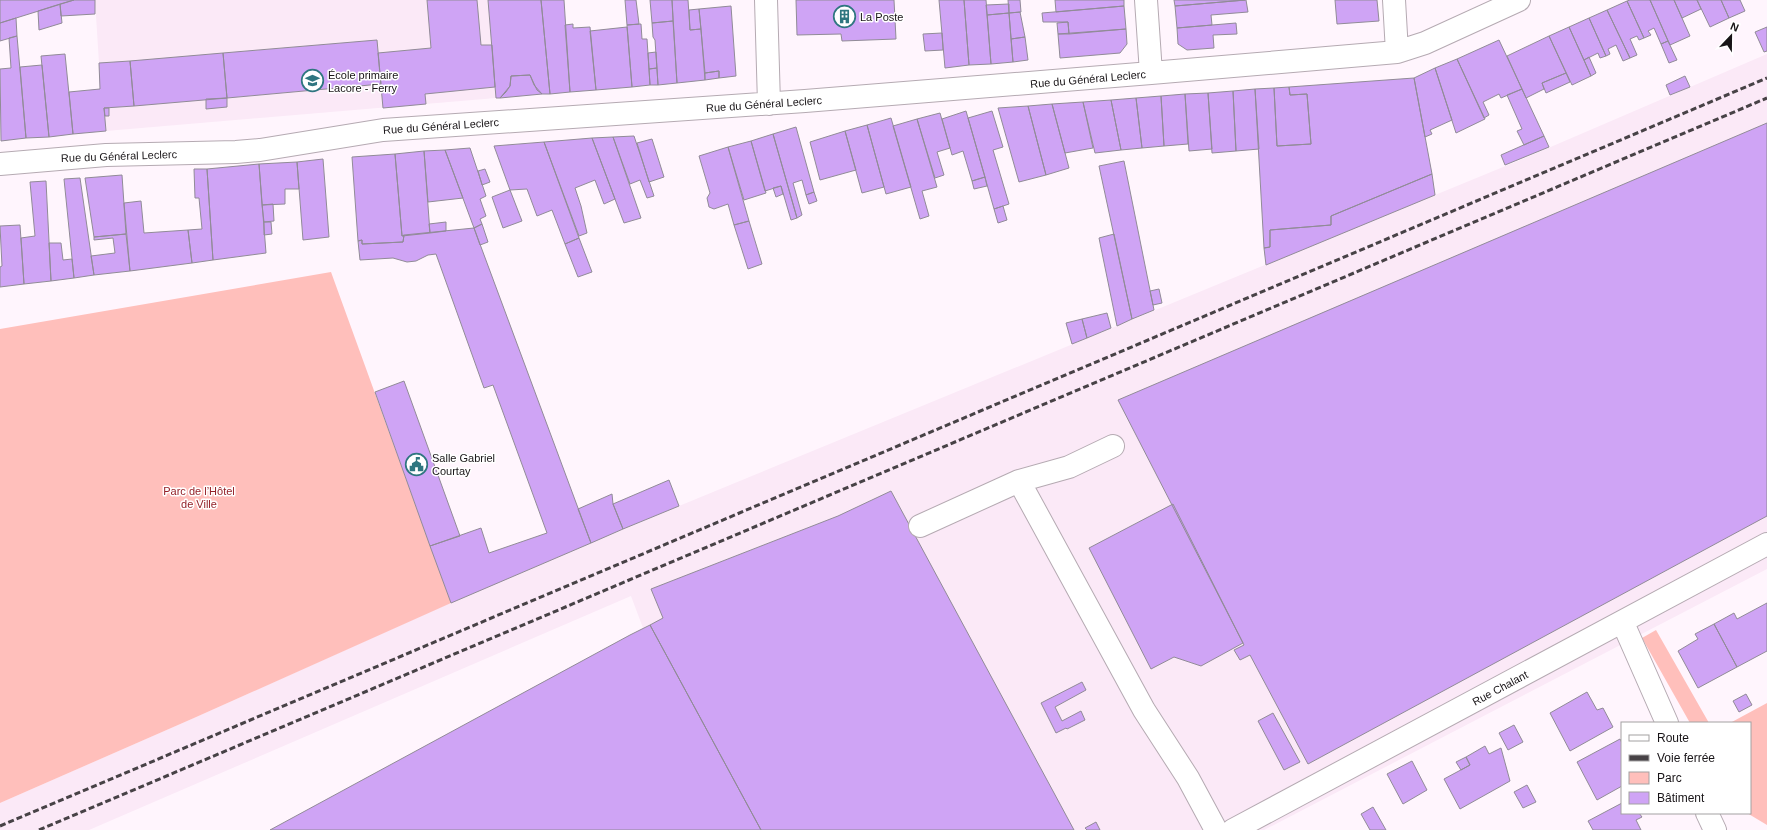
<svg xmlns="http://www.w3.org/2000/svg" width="1767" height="830" font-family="Arial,sans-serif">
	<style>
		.built { fill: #fbe9f7 }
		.green { fill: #ffbfbb }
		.building { fill: #cfa4f5; stroke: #918b97 }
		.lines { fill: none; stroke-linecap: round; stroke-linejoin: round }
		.minor-casing { stroke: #b5aab2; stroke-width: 24 }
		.minor { stroke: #fff; stroke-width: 22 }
		.rail { stroke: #474246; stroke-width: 3; stroke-dasharray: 6 3; stroke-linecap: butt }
		.labels { text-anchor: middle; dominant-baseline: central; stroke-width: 3; stroke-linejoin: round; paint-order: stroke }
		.poi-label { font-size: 11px; fill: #181417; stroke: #fff; text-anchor: start }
		.street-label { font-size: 11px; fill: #181417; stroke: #fff }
		.park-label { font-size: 11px; fill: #932128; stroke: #fff }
	</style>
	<rect width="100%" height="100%" fill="#fff5fd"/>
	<!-- built -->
	<path class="built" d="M95,0H488L496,98L106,131L104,108L134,106L130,61L99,63Z
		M1767,54V569L1264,830H270L643,628L631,596L89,830H0V803L194,718L490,585L679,506L1525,158Z"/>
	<!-- green -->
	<path class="green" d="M331,272L451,603L194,718L0,803V329Z
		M1656,630L1709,723H1690L1642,638Z
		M1767,703V825L1747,813H1750V723H1730Z"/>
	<!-- building -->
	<path class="building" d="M0,0H74L0,23Z
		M74,0H95V14L61,16L60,4Z
		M427,0H477L481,45H492L495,87L425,94L426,104L383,108L378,53L431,48Z
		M488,0H541L550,94H542L537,90L530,75L511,76L510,86L506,92L500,98H496Z
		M541,0H564L570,92L550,94Z
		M625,0H636L639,24L627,25Z
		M650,0H672L673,21L652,23Z
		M672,0H688L690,30L701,29L705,80L677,83Z
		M796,0H894L896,39L842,41L841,34L797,35Z
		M939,0H964L969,65L945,68Z
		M964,0H986L991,64L969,65Z
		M1008,0H1020L1021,12L1009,13Z
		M1055,0H1124V6L1056,12Z
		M1174,0H1245L1175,6Z
		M1246,0L1248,12L1211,15L1212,25L1177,28L1175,6Z
		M1335,0H1377L1379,21L1337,24Z
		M1630,0H1650L1668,41L1661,44L1654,28L1648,31L1651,35L1644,38L1627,1Z
		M1650,0H1674L1690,36L1670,45Z
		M1674,0H1697L1701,9L1682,18Z
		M1697,0H1721L1729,18L1710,27Z
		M1721,0H1740L1745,11L1729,18Z
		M1627,1L1644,38L1639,40L1637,36L1630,39L1637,55L1630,58L1607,10Z
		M60,4L62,23L39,30L38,11Z
		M1009,4V13L987,15L986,5Z
		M731,6L736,76L719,78V71L705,73L699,9Z
		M1124,6L1126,29L1069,34L1068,22H1043L1042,13Z
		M699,9L701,29L690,30L689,10Z
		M1607,10L1630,58L1623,61L1616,45L1608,49L1610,54L1606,56L1589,18Z
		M1020,12L1025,37L1011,39L1009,13Z
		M1009,13L1013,62L991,64L987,15Z
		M16,18L17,36L0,41V23Z
		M1589,18L1606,56L1600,58L1598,53L1584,60L1569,27Z
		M673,21L677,83L658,85L655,40L653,37L652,23Z
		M1068,22L1069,34H1058L1057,23Z
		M1236,23L1237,34L1213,35L1214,48L1187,50L1178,44L1177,28Z
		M573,24V28L590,27L596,90L570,92L565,25Z
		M641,24L642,39H647L650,85L632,87L627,25Z
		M627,27L632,87L596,90L590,31Z
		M1569,27L1591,76L1572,85L1549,36Z
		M1767,27V51L1764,52L1755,32Z
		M1126,29L1127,44L1120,53L1060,58L1058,34Z
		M942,33L943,50L925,51L923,34Z
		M17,36L26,138L1,141L0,69L11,68L9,38Z
		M1549,36L1566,73L1542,83L1544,89L1526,98L1507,56Z
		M1025,37L1028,60L1013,62L1011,39Z
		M377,40L381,84L227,98L223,53Z
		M1499,40L1522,89L1501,98L1499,94L1483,102L1489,115L1484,118L1457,59Z
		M1668,41L1677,60L1669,63L1661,44Z
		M656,52L657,68L649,69L648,53Z
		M223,53L227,98L134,106L130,61Z
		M65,54L73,134L49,137L41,56Z
		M1589,57L1596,73L1591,76L1584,60Z
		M1457,59L1485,119L1456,133L1435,68Z
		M130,61L134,106L104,108L106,131L73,134L69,92L100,89L99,63Z
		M42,65L49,137L26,138L20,67Z
		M657,68L658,85H650L649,69Z
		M1435,68L1452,120L1430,130L1432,134L1425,137L1414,78Z
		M719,71V78L705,80V73Z
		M1566,73L1570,82L1546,93L1542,83Z
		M530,75L534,85L542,94L500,98L510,86L511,76Z
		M1685,76L1690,87L1670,95L1666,85Z
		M1414,78L1432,174L1331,216V225L1270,230V247L1264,248L1255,89L1274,88L1277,146L1311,144L1307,94L1290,95L1289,87Z
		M1289,87L1290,95L1307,94L1311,144L1277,146L1274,88Z
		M1255,89L1259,149L1236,151L1233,91Z
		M1522,89L1544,136L1524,145L1517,131L1522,129L1507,95Z
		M1233,91L1236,151L1212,153L1208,93Z
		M1208,93L1212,149L1189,151L1185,94Z
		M1185,94L1188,144L1164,146L1161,96Z
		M1161,96L1164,146L1142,148L1136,98Z
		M227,98V107L206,109V99Z
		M1136,98L1142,148L1121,150L1111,100Z
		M1111,100L1121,150L1095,153L1083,102Z
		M1083,102L1093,148L1065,153L1052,104Z
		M1052,104L1069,168L1046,175L1028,106Z
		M1028,106L1046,175L1019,182L998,108Z
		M104,108H109V116H105Z
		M966,111L985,177L972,181L963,151L952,155L942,119Z
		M992,111L1003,147L993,150L1009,204L994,209L968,118Z
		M940,113L950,148L937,152L944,175L935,178L917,119Z
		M891,118L911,187L886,194L867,125Z
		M917,119L937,187L922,191L929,216L920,219L893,126Z
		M1767,123V516L1308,764L1250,655L1240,660L1234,650L1244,645L1118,400Z
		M867,125L884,187L862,193L845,131Z
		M796,127L814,192L806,195L802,180L793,183L802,215L797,218L773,134Z
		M845,131L856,170L820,180L810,142Z
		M773,134L797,218L791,220L781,186L765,191L751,141Z
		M634,136L654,196L647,198L640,180L630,184L613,137Z
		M1544,136L1549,147L1505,165L1501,155Z
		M613,137L641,218L624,223L592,138Z
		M592,138L615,199L604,204L595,180L575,188L581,206L587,233L579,236L544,142Z
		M652,139L664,177L649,182L637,143Z
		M751,141L766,193L744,200L728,147Z
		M544,142L579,238L565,244L552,210L537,216L527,189L510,190L494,146Z
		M728,147L749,221L734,225L728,204L714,209L709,207L707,198L710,193L699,156Z
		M470,148L486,196L480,199L486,216L480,219L482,224L474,228L445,150Z
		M445,150L463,198L428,202L424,151Z
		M424,151L430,233L402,236L395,154Z
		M395,154L402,236L404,235L403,242L362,244V240L358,241L352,157Z
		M323,159L329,237L303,240L297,162Z
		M1124,161L1154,310L1132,319L1099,166Z
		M297,162L299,189H285V204L262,205L259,164Z
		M259,164L266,253L213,260L207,169Z
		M194,169H207L213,260L192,263L188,230L202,229L199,198H195Z
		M485,169L490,182L482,185L478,171Z
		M1432,174L1435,195L1266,265L1264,248L1270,247V230L1331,225V216Z
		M122,175L126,234L94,237L85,178Z
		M985,177L987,186L974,189L972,181Z
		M80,178L94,275L74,278L64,179Z
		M46,181L51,281L24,284L21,238L35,236L30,182Z
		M781,186L783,194L776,197L773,188Z
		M510,190L522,221L503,228L492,197Z
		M814,192L817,201L809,204L806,195Z
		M141,201L144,233L188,230L192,263L130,271L124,203Z
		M273,204L274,221L264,222L262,205Z
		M1003,206L1007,220L998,223L994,209Z
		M749,221L762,264L748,269L734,225Z
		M264,222H271L272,234L264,235Z
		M446,222V231L430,233L429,224Z
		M482,224L488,242L480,245L474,228Z
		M20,225L24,284L0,287V267L2,266L0,226Z
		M474,228L591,543L451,603L430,546L481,528L489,553L547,533L493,385L484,388L436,254L428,255L416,261L407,262L393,258L360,260L358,241L362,240V244L403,242L404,235Z
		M126,234L130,271L94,275L91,256L115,253L113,238L94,240V237Z
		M1114,234L1132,319L1117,326L1099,238Z
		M579,238L592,272L578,277L565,244Z
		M49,243H61L63,260L72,259L74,278L51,281Z
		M1159,289L1162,303L1153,305L1150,291Z
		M1107,313L1111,328L1087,338L1082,319Z
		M1082,319L1087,338L1072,344L1066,323Z
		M404,381L460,536L430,546L375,392Z
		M669,480L679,506L623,529L613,504Z
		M891,491L1074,830H761L650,625L663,618L651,589L838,516Z
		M612,494L613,504L623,529L591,543L578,509Z
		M1173,504L1243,643L1201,666L1174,657L1151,669L1089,548Z
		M1767,603V651L1737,667L1714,624L1734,613L1737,619Z
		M1714,624L1737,667L1698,688L1678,651L1698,639L1695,634Z
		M650,625L761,830H270L630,635Z
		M1082,682L1086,690L1055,707L1062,721L1081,711L1085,720L1067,729L1066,728L1056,733L1041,703Z
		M1587,692L1597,710L1603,708L1613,727L1570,751L1550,713Z
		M1746,694L1752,705L1739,712L1733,701Z
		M1273,713L1300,762L1284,770L1258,721Z
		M1514,725L1523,742L1508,750L1499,733Z
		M1620,739L1622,743V786L1597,800L1577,762Z
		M1485,746L1489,754L1501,748L1510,781L1460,809L1444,779L1470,765L1466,757Z
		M1466,757L1470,765L1461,770L1456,762Z
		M1412,761L1427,790L1403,804L1387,774Z
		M1527,785L1536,802L1523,808L1514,792Z
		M1622,803V813H1639L1642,817L1636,820L1641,830H1593L1588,821Z
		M1373,807L1386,830H1370L1361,814Z
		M1096,822L1100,830H1087L1085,828Z"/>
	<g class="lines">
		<defs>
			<path id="minor" d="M766,0L769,104
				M1146,0L1151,73
				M1394,0L1397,52
				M0,164L106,155L236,152L260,150L383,130L805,101L1151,73L1397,52L1425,43L1519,0
				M1019,481L1144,710L1188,778L1216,830
				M920,526L1019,481L1069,467L1113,446
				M1623,623L1667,723
				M1707,813L1715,830
				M1233,830L1767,544"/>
		</defs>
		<!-- minor casing -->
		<use href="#minor" class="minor-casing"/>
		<!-- minor -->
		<use href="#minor" class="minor"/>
		<!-- rail -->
		<path class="rail" d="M0,826L1767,78
			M39,830L1767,98"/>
	</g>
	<!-- icons -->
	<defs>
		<symbol id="building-ring" viewBox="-11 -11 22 22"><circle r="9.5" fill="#fff" stroke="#2f7680" stroke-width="1.5"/><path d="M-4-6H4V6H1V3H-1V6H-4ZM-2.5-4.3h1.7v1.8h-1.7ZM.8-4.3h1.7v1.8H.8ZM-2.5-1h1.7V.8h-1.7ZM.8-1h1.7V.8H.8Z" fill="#2f7680"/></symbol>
		<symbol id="school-ring" viewBox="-11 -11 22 22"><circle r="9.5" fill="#fff" stroke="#2f7680" stroke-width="1.5"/><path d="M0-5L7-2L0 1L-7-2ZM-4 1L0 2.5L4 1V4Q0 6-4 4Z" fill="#2f7680"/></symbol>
		<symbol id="civic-ring" viewBox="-11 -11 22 22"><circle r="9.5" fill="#fff" stroke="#2f7680" stroke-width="1.5"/><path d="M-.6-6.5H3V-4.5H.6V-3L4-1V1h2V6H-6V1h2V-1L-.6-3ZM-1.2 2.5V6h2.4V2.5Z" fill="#2f7680"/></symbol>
	</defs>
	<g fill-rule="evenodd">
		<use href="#building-ring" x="832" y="4" width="25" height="25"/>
		<use href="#school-ring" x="300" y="68" width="25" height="25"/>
		<use href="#civic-ring" x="404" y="452" width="25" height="25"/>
	</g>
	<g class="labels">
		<!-- poi labels -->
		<g class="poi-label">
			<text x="860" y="17">La Poste</text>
			<text x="328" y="75">École primaire<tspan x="328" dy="13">Lacore - Ferry</tspan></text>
			<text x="432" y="458">Salle Gabriel<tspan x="432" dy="13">Courtay</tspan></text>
		</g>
		<!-- street labels -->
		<g class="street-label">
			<text transform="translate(1088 79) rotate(-5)">Rue du Général Leclerc</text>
			<text transform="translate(764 104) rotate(-4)">Rue du Général Leclerc</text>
			<text transform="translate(441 126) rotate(-4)">Rue du Général Leclerc</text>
			<text transform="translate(119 156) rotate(-2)">Rue du Général Leclerc</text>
			<text transform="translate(1500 688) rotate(-28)">Rue Chalant</text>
		</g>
		<!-- park labels -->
		<g class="park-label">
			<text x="199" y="491">Parc de l’Hôtel<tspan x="199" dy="13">de Ville</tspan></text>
		</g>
	</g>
	<!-- legend -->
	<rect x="1621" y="722" width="130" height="92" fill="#ffffff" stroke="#a3a1a2"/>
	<rect x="1629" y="735" width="20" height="6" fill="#ffffff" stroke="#a3a1a2"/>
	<text x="1657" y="742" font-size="12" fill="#181417">Route</text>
	<rect x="1629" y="755" width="20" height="6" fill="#474246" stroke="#a3a1a2"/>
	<text x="1657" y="762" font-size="12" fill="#181417">Voie ferrée</text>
	<rect x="1629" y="772" width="20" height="12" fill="#ffbfbb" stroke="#a3a1a2"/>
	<text x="1657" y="782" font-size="12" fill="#181417">Parc</text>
	<rect x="1629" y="792" width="20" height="12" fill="#cfa4f5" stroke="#a3a1a2"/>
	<text x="1657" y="802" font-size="12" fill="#181417">Bâtiment</text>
	<!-- north arrow -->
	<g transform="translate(1731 36) rotate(22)" stroke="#ffffff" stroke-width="3" paint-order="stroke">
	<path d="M0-3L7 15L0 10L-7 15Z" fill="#181417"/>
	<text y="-6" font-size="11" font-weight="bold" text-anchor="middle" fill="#181417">N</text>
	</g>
</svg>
